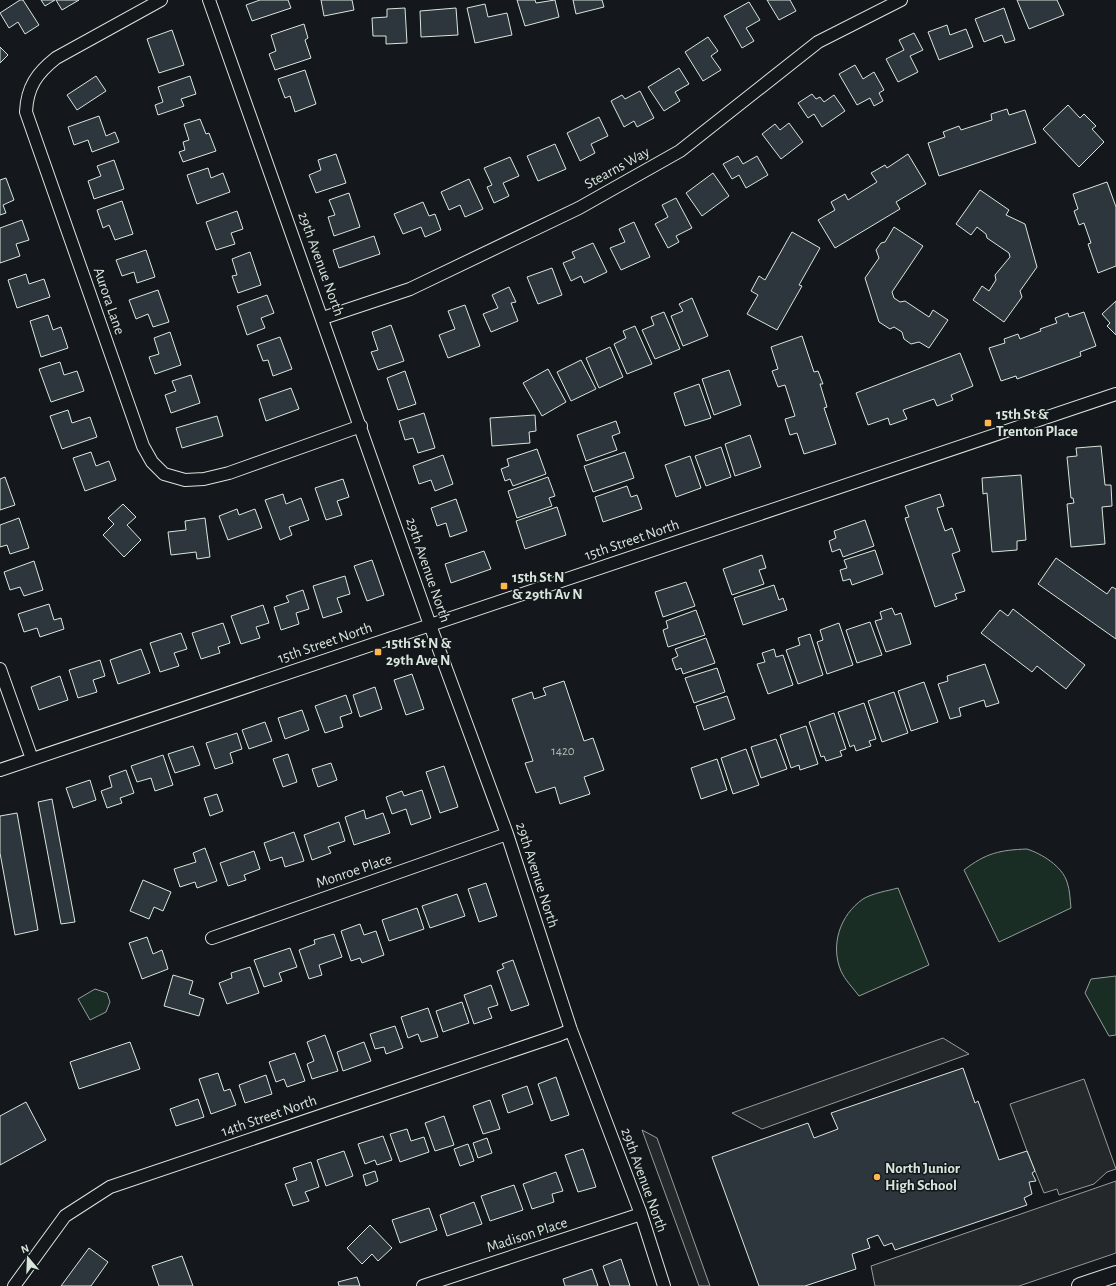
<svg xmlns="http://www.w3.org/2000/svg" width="1116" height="1286" font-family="'Alegreya Sans',sans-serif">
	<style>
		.green { fill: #1a2d24; stroke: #939e99 }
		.parking { fill: #24282b; stroke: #939e99 }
		.building { fill: #2c363c; stroke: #d8e6dc }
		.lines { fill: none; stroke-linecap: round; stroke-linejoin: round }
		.minor-casing { stroke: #d8e6dc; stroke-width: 14 }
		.tertiary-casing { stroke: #d8e6dc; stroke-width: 18 }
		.minor { stroke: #14181c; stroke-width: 12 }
		.tertiary { stroke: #14181c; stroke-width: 16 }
		.poi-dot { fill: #ffb74d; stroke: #14181c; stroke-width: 1.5 }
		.labels { text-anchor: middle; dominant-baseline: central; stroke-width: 3; stroke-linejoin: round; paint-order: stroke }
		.number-label { font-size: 13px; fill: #adbab4 }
		.street-label { font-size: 15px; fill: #d8e6dc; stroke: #14181c }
		.poi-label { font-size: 15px; font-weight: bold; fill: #d8e6dc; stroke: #14181c; text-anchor: start }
	</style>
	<rect width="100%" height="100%" fill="#14181c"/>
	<!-- green -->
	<path class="green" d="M1027,849C1042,854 1062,866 1067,882C1070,890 1070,900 1071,908L999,942L964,870C986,853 1000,850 1027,849Z
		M898,888L929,965L859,996C853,988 845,980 841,971C830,945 840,915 863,899C873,893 887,891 898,888Z
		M1116,976V1035L1109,1036L1085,993L1091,979Z
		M95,989L107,993L110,1002L106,1012L90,1020L78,999Z"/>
	<!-- parking -->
	<path class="parking" d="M943,1038L969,1054L762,1129L732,1113Z
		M1084,1079L1116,1169L1107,1172L1094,1184L1059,1195L1057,1189L1044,1193L1027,1151L1010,1104Z
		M642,1130L657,1138L710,1286H699Z
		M1116,1181V1253L1019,1286H875L871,1266Z"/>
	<!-- building -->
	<path class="building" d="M20,0H23L39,25L25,34L18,22L9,28L0,13Z
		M41,0H55L45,6Z
		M56,0H79L62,10Z
		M260,0H288L291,8L252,21L246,5Z
		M321,0H352L354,10L324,16Z
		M517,0H535L536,3L555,0L559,17L525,26Z
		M573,0H602L604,7L576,14Z
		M767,0H790L796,11L779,20Z
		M1017,0H1057L1064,15L1029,29Z
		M749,2L760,20L746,28L754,41L742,48L724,16Z
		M485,4L488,17L507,13L512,35L475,43L467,8Z
		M405,8L407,43L386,44V36H373L372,18L387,17V9Z
		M456,8L458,35L421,37L420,11Z
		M1004,8L1015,40L1005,43L1002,35L984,42L975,19Z
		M304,24L308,38L305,40L311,58L275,70L269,54L276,51L271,35Z
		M947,25L950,35L966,29L973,47L939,60L928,32Z
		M172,30L184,65L159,73L147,39Z
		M914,33L923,50L910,56L918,72L898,82L886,59L904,50L899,40Z
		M708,37L718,51L711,56L721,70L703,81L685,52Z
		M0,47L8,55L0,63Z
		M855,65L863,79L874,72L884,90L879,93L883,101L874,106L870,98L857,105L839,74Z
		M679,68L689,84L675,92L680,101L664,111L648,87Z
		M305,70L316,104L295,112L290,96L285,98L278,79Z
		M96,76L106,91L77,110L67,95Z
		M190,76L196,94L181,99L184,106L158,115L155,105L163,102L158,87Z
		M640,91L654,118L637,127L634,121L624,127L611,101L622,95L625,99Z
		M812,94L816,99L820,97L824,102L834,95L845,111L822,127L814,114L808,118L798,103Z
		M1068,105L1080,118L1084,114L1096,126L1092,129L1104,142L1079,167L1043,129Z
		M1007,109L1009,115L1025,110L1036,143L939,176L928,143L945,137L943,132L959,126L961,130L992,120L991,114Z
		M99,116L106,136L115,132L119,142L92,152L88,140L74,145L68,127Z
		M599,117L608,136L591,144L595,153L580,161L567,133Z
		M200,119L206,134L209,133L216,151L183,162L179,152L185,150L183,142L189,140L184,124Z
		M789,123L803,142L781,159L762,134L775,124L780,130Z
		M555,144L566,169L538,181L527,156Z
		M336,154L346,183L316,193L309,175L321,170L318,160Z
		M908,154L926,184L896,202L900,209L835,248L818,220L835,210L831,202L845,194L848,200L877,182L871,173L885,165L887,168Z
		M738,156L743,164L757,156L768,175L746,188L739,175L732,179L723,164Z
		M510,157L519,176L503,183L509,196L494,203L487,187L492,185L484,168Z
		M114,160L124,189L94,199L88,181L101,176L97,166Z
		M208,168L211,178L223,173L230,192L197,204L187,175Z
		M713,173L729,196L702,216L686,193Z
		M6,178L14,200L3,205L6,213L0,215V180Z
		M469,179L483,209L465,217L460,205L449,210L441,192Z
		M1107,182L1116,207V266L1098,273L1088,244L1091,243L1084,223L1079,225L1074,211L1078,209L1073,194Z
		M980,190L1009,210L1006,215L1025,224L1037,267L1020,291L1022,297L1004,322L973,300L982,286L989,291L996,280L995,275L1010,257L1009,253L987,238L986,234L977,227L971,235L956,224Z
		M349,193L360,227L334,236L328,217L335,215L329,200Z
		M676,198L692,228L676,236L679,242L668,248L655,224L668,217L662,205Z
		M122,201L133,234L115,240L109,225L103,228L97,210Z
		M423,202L429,216L435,214L441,230L425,237L421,227L403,234L394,214Z
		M237,211L243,229L231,233L235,244L216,250L206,222Z
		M22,220L29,240L16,244L20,256L0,263V228Z
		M634,222L650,257L621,270L610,248L625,242L619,229Z
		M894,227L923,246L892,292L894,298L900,302L905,301L929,317L933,310L948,320L929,348L919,342L911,344L904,339L902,332L894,327L890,329L879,322L865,278L879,258L876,250L881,243L885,242Z
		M792,232L820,248L799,285L802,286L777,330L747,314L758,295L751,291L759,276L765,280Z
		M374,236L380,254L339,268L333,250Z
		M593,243L607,272L584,283L581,276L571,281L563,263L575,258L572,252Z
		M146,250L155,277L137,283L134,272L122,276L116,260Z
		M250,252L261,285L238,293L232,276L237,275L232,259Z
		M552,268L562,295L538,304L527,277Z
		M26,274L29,284L44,279L50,297L17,308L8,280Z
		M509,287L516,302L511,303L518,321L491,332L483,314L498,308L492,295Z
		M158,290L169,322L153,327L148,314L136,319L129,300Z
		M267,295L274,313L261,318L265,328L247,335L237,306Z
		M692,298L708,336L683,346L671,316L683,311L679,304Z
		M1116,301V335L1107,326L1110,323L1102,314Z
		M465,305L480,346L448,358L439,335L455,329L448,311Z
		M664,312L680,349L655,359L642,330L654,325L651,317Z
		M1084,312L1096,346L1080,352L1081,356L1017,379L1016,376L1001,381L989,348L1005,343L1004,339L1018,334L1020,339L1041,331L1040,329L1057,323L1055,318L1068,313L1069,317Z
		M48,315L53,330L61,327L68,348L41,357L30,321Z
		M391,325L404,361L378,370L371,352L378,350L372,332Z
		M635,326L652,364L627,374L614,344L626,338L623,331Z
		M170,332L181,365L155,374L149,357L159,354L154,338Z
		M802,336L814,372L818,371L823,384H820L827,407L824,408L836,444L804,454L797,433L790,435L785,419L795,416L785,385L778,387L772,371L778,369L771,347Z
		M280,337L292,369L273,376L268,360L263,361L257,345Z
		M610,347L623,377L599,388L586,358Z
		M960,353L973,386L951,395L953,400L937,406L934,399L903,410L907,419L890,425L888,418L868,425L856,393Z
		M581,360L596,389L571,401L557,372Z
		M60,362L64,375L77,371L84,391L51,402L39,369Z
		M548,369L566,402L542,416L523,383Z
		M729,370L741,405L714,415L702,379Z
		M405,371L416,404L398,410L387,378Z
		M191,375L200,403L171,413L165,395L176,391L172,381Z
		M699,384L711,418L685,426L674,393Z
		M291,388L299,409L266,421L259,399Z
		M68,410L72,423L90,417L97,437L62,449L50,416Z
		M424,413L435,448L418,453L413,438L405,440L399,421Z
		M535,415L536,431L529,432L530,443L492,446L490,418Z
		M217,416L223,436L182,448L176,428Z
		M616,421L620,433L612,436L617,450L586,461L577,435Z
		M750,435L761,467L735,476L725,444Z
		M1101,446L1105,485H1111L1112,506L1102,507L1105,544L1071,547L1067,504L1074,503L1073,498H1071L1067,457L1077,456L1076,448Z
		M721,447L731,477L706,486L695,456Z
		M537,449L546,474L513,486L510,479L505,481L501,469L509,466L507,459Z
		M91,452L96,466L109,461L116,480L85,491L73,458Z
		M625,452L634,478L593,492L584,466Z
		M443,455L453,484L435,491L431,480L419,484L413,466Z
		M690,456L701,488L676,497L665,465Z
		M1021,475L1026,540L1017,541V550L992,552L987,493L983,494L982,478Z
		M5,477L15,505L0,510V479Z
		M548,477L555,496L549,498L552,506L517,518L508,491Z
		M343,479L349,497L337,501L342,515L326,520L315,488Z
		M627,486L631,497L637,495L642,509L603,522L595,497Z
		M283,494L286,504L301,498L309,520L289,527L292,535L280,540L265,500Z
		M940,494L944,506L937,508L945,531L952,528L960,551L952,554L965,591L955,594L957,599L935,607L905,518L909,517L905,506Z
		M456,499L467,531L450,537L446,523L437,526L431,508Z
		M123,504L136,517L127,525L141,540L124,557L103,535L114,524L108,518Z
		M557,507L566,535L525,549L516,521Z
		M237,509L239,515L255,509L262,528L228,540L219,516Z
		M19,518L29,548L10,554L7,545L0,547V525Z
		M205,518L210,557L197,559L196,552L171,555L168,532L186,530L185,521Z
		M865,520L874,546L843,557L840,549L832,552L829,541L836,538L834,531Z
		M875,550L883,574L852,585L850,579L843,581L840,570L847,568L844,560Z
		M484,551L491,569L451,583L445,564Z
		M762,555L766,568L759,570L764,584L732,595L723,569Z
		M1056,558L1107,594L1112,587L1116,589V639L1038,584Z
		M372,560L384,595L367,601L354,566Z
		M34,561L43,590L24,596L20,587L10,590L4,572Z
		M345,576L350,594L337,598L342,612L323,618L313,586Z
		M686,582L695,606L663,617L655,592Z
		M774,585L779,600L783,598L787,610L743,625L734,598Z
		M303,590L309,609L296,613L299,624L281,630L274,607L289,602L286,596Z
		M49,604L54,620L61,618L64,629L40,637L37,628L24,632L18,614Z
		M263,605L269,623L256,627L260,638L241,644L231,616Z
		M892,608L895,615L901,613L911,644L886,652L875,621L882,619L880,612Z
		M1013,609L1085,665L1066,689L1037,666L1032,672L981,633L1000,610L1008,616Z
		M696,610L705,635L668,647L663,630L668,628L666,621Z
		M870,622L882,655L857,663L846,630Z
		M223,623L230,643L218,647L220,653L201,659L192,633Z
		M839,623L853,665L827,674L817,642L823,640L820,630Z
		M181,633L187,649L174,653L179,666L160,672L150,643Z
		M810,634L823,675L798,684L786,650L800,645L798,638Z
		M706,638L715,663L683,674L681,668L676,670L672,659L678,656L675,649Z
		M141,649L150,673L118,684L110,660Z
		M774,649L776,657L783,655L793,685L768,694L757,664L765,662L762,653Z
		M100,660L105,676L93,680L97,692L78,698L69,670Z
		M985,664L999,703L986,707L984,700L959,708L961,716L950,719L938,684L948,681L947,676Z
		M717,668L725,692L694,703L685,678Z
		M412,674L424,709L406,715L394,680Z
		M60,676L68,700L39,710L31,687Z
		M564,681L584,741L593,738L604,770L584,777L590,794L560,804L555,787L536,793L525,763L533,761L512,699L532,692L534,699L546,695L543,688Z
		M924,682L938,722L911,731L898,691Z
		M375,687L382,709L360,717L353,695Z
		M894,692L908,733L882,742L868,701Z
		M346,695L352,713L340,717L343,727L325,733L315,706Z
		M727,696L735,719L704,730L696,706Z
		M864,703L876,739L869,741L871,746L856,751L854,745L850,747L838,712Z
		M302,710L309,730L285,739L278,718Z
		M834,713L846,749L840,751L842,756L826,761L824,756L821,757L809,722Z
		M265,722L272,741L249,749L242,730Z
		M806,726L818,764L800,770L799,765L791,768L780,735Z
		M237,733L242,749L230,753L233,763L215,769L206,743Z
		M776,739L787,769L761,778L751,747Z
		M193,746L200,765L175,773L168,754Z
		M746,749L759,785L733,794L721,758Z
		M288,754L297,782L283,787L273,759Z
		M163,755L173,785L155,791L151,778L137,782L131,766Z
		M717,759L727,790L701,799L691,768Z
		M331,763L337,780L318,787L312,769Z
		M444,766L458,807L440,813L426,772Z
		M126,770L134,793L120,798L122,803L107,808L101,791L112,787L109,776Z
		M90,780L96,800L73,808L66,788Z
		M422,790L431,818L411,825L406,809L392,814L386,797L402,791L404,796Z
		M217,794L223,811L210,816L204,798Z
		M52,799L75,922L61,924L38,802Z
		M364,810L366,819L383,813L390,833L354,845L345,817Z
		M17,813L38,930L15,935L0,853V816Z
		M339,822L345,841L328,847L331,853L312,860L304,835Z
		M294,832L304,861L285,867L282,857L270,861L264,843Z
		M205,848L217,881L197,888L195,882L180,887L174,869L196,862L193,853Z
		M254,851L260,869L244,875L246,880L228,886L220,863Z
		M143,880L171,892L163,911L154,907L149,919L130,911Z
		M486,883L497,916L479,922L468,889Z
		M457,894L465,916L430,928L422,906Z
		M417,908L424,929L389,941L382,920Z
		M360,924L364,935L376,931L384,955L362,963L360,958L351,961L341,931Z
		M334,934L342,957L319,965L322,975L309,979L299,950L315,944L314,940Z
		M147,937L153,954L162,950L168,969L142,979L129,943Z
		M290,948L297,967L279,973L282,981L264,987L254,960Z
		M513,960L529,1005L511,1011L497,971L504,968L502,964Z
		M250,967L259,993L227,1004L219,983L232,978L231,973Z
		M173,975L193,981L189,994L204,999L199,1016L164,1006Z
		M491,985L498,1005L488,1008L492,1018L474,1024L464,995Z
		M462,1002L469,1023L443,1032L436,1011Z
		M428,1008L438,1037L421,1042L418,1034L408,1038L401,1017Z
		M395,1026L403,1048L386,1054L384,1047L375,1049L370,1034Z
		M325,1035L338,1071L312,1079L307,1064L314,1061L307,1042Z
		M130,1042L140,1069L79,1089L70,1062Z
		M364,1042L371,1061L343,1071L337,1052Z
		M295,1053L305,1081L287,1087L284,1079L276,1082L269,1062Z
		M963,1068L975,1103L978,1101L999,1160L1027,1151L1035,1171L1032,1173L1036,1181L1029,1182L1032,1194L1024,1198L1027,1205L895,1250L892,1243L884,1246L878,1235L867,1239L870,1248L852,1254L856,1269L805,1286H759L712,1157L808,1123L814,1138L838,1129L831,1113Z
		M218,1073L224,1091L230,1089L236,1105L211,1114L199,1079Z
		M266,1075L272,1094L245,1103L239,1085Z
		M556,1077L569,1115L551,1121L538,1084Z
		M527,1086L533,1104L508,1113L502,1095Z
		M198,1099L204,1117L176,1126L170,1109Z
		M490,1100L500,1129L483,1134L473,1106Z
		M26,1102L46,1140L0,1165V1116Z
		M444,1116L454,1145L435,1151L425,1123Z
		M407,1129L411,1141L424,1137L429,1152L400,1162L390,1134Z
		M383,1136L392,1160L377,1165L375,1160L365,1164L358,1144Z
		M487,1138L492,1153L478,1158L473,1143Z
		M468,1144L474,1161L460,1166L454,1149Z
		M583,1149L596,1187L578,1192L565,1155Z
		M344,1151L353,1176L326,1186L317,1160Z
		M311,1162L319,1187L305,1192L309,1201L293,1206L285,1184L297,1180L293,1168Z
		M375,1171L378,1181L366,1186L363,1175Z
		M556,1172L563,1191L552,1194L554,1202L532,1209L523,1184Z
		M514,1185L523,1210L490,1221L481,1196Z
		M474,1202L482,1224L447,1236L440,1215Z
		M429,1208L437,1230L400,1243L392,1220Z
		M370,1225L392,1248L378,1261L372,1254L362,1264L347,1248Z
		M89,1248L108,1262L91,1286H61Z
		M182,1256L193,1286H159L152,1266Z
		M621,1259L630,1286H610L603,1266Z
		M592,1269L598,1286H565L563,1279Z
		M357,1277L360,1286H339L338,1282Z"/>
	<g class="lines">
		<defs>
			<path id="minor" d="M161,0L56,58C37,73 27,87 26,112L143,446L152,462L164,474L185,480L204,479L229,473L361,426
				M209,0L430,625L507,834L571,1030L641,1214L664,1286
				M323,318L410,289L579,208L680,151L818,42L901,0
				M0,669L32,759
				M0,770L1116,394
				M212,938L507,834
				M14,1286L65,1216L110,1187L559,1035L571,1030
				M423,1286L641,1214"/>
			<path id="tertiary" d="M1080,1286L1116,1274"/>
		</defs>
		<!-- minor casing -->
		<use href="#minor" class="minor-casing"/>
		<!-- tertiary casing -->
		<use href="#tertiary" class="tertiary-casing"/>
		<!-- minor -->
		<use href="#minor" class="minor"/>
		<!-- tertiary -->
		<use href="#tertiary" class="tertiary"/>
	</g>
	<!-- markers -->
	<g class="poi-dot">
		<rect x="984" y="419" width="8" height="8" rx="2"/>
		<rect x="500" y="582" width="8" height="8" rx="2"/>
		<rect x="374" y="648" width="8" height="8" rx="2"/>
		<circle cx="877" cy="1177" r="4"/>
	</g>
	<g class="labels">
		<!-- number labels -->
		<g class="number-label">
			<text x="563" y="751">1420</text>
		</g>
		<!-- street labels -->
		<g class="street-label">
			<text transform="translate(617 168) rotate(-29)">Stearns Way</text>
			<text transform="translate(321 264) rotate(70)">29th Avenue North</text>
			<text transform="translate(109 301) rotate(71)">Aurora Lane</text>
			<text transform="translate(632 540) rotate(-19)">15th Street North</text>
			<text transform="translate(428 570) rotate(71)">29th Avenue North</text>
			<text transform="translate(325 643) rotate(-19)">15th Street North</text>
			<text transform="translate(354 871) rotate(-19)">Monroe Place</text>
			<text transform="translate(537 875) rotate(72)">29th Avenue North</text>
			<text transform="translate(269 1116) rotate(-19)">14th Street North</text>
			<text transform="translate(644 1180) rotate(70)">29th Avenue North</text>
			<text transform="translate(527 1235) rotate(-18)">Madison Place</text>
		</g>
		<!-- poi labels -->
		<g class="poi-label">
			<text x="996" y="414">15th St &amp;<tspan x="996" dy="17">Trenton Place</tspan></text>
			<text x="512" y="577">15th St N<tspan x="512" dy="17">&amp; 29th Av N</tspan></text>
			<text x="386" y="643">15th St N &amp;<tspan x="386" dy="17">29th Ave N</tspan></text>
			<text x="885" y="1168">North Junior<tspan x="885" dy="17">High School</tspan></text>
		</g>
	</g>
	<!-- north arrow -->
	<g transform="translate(28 1258) rotate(341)" stroke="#14181c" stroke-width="3" paint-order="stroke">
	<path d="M0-3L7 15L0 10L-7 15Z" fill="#d8e6dc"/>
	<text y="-6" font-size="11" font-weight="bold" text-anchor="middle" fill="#d8e6dc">N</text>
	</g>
</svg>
